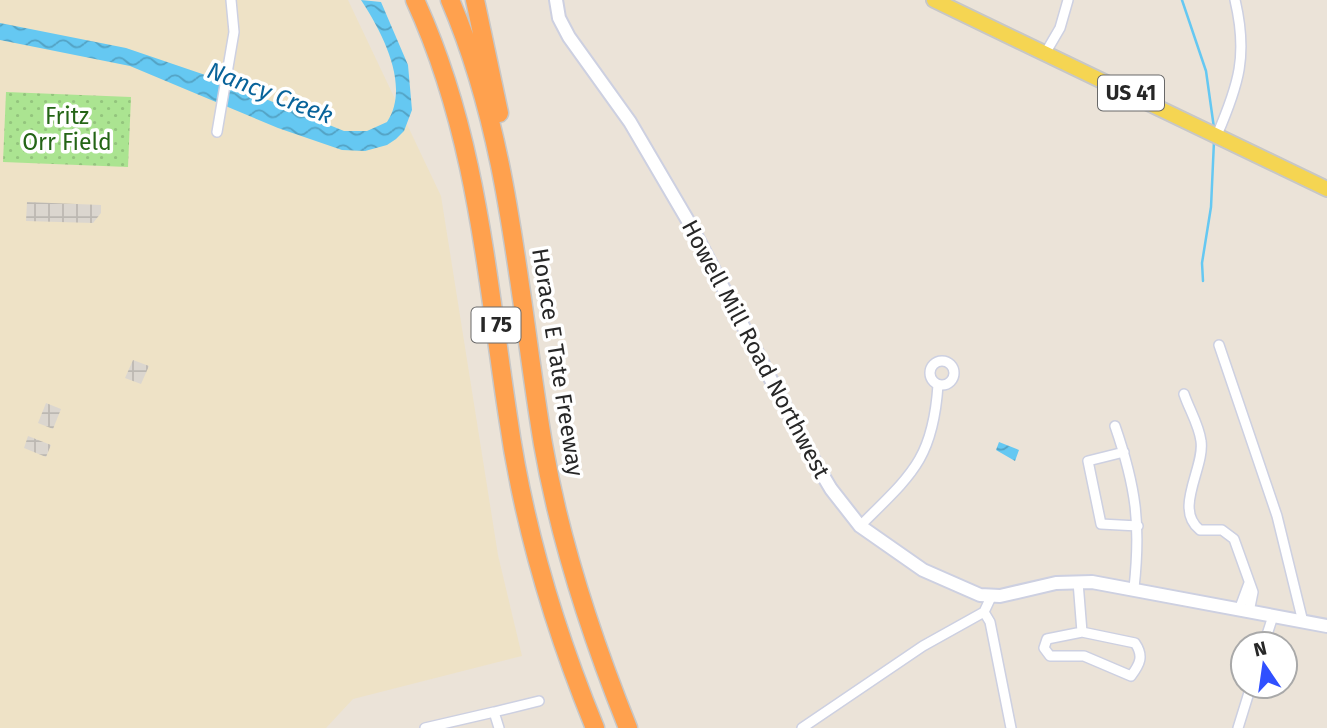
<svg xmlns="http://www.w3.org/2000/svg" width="1327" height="728" font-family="'Fira Sans',sans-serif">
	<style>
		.education { fill: #eee2c6 }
		.park { fill: url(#park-dots) }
		.plaza { fill: url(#plaza-grid) }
		.water { fill: url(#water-waves) }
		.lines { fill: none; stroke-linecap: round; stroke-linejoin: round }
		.stream { stroke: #65c8f2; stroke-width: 2.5 }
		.street-casing { stroke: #cdd0e1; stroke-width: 12 }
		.secondary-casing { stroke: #cdd0e1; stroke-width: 16 }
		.primary-casing { stroke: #c7c7c7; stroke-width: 18 }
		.highway-casing { stroke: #c7c7c7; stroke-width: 21 }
		.street { stroke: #fff; stroke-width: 9 }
		.secondary { stroke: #fff; stroke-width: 12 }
		.primary { stroke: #f5d552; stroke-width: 14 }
		.highway { stroke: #ffa14e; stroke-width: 18 }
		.labels { text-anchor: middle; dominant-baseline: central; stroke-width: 7; stroke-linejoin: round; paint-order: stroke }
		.shield { fill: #fff; stroke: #686868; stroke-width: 2 }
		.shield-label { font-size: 21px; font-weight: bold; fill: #272727 }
		.park-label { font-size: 23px; fill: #246516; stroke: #fff }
		.street-label { font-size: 23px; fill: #272727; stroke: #fff }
		.water-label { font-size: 24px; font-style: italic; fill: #08639a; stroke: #fff }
	</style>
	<defs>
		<pattern id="park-dots" width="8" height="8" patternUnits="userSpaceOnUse" patternTransform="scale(1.75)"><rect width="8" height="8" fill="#abe491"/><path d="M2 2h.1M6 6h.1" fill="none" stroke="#93c47d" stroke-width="1.8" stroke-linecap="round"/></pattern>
		<pattern id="plaza-grid" width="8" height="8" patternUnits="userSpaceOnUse" patternTransform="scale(1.75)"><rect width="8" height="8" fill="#dbd6cf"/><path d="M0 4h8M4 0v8" fill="none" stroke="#bcb8b2"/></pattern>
		<pattern id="water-waves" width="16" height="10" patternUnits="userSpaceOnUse" patternTransform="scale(1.75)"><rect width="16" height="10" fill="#65c8f2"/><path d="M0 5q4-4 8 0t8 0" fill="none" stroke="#53a2c4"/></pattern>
	</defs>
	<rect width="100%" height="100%" fill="#ebe3d8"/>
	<!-- education -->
	<path class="education" d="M0,0H348L441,196L498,555L522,656L353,699L326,728H0Z"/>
	<!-- park -->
	<path class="park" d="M6,92L131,97L128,167L3,162Z"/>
	<!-- plaza -->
	<path class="plaza" d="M27,202L101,205V213L93,223L26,221Z
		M133,360L149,366L141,384L125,378Z
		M46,403L61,409L53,429L38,423Z
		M28,436L51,445L46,457L24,448Z"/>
	<!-- water -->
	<path class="water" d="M361,0L381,2L408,65L412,110L404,131L396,139L387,145L365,151L342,150L278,128L130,66L0,40V23L126,48L217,79L344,131H367L387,122C411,86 382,32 361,0Z
		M999,442L1019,450L1015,461L996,450Z"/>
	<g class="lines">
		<!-- stream -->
		<path class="stream" d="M1182,0L1206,71L1214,128
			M1203,281L1202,263L1211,207L1214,141"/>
		<defs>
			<path id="street" d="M1046,52L1060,28L1068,0
				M217,132L234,32L231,0
				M1217,135C1239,84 1248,55 1235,0
				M1219,345L1277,516L1303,622
				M930 373a12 12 0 1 1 24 0a12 12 0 1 1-24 0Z
				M1184,394C1189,409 1199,425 1201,441C1205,468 1173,509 1200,530H1222L1234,539L1253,592L1249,612
				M1115,426C1136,487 1141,524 1134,588
				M1124,452L1088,461L1101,524L1138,526
				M860,526C911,475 933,460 938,385
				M1078,582L1082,632
				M1239,610L1249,583
				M984,612L990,622L1011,728
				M1082,632L1135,643C1144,656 1140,664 1131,676L1084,656H1050L1044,648L1047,639Z
				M1264,644L1273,616
				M494,712L539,701
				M425,728L494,712L499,728
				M802,728L923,646L984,612L991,597
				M1238,728L1251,686"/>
			<path id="secondary" d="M556,0L559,18L569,37L630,122L691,226L806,447L831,489L860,526L923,570L980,595L1000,596L1056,583L1092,582L1327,626"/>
			<path id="primary" d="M934,0L1327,189"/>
			<path id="highway" d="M415,0C477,135 486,273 508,417C523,524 554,628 595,728
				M450,0C511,142 518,294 543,444C560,542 591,636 628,728
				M475,0L499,113"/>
		</defs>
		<!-- street casing -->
		<use href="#street" class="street-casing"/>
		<!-- secondary casing -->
		<use href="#secondary" class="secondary-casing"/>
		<!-- primary casing -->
		<use href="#primary" class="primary-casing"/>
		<!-- highway casing -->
		<use href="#highway" class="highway-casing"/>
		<!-- street -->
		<use href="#street" class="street"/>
		<!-- secondary -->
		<use href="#secondary" class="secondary"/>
		<!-- primary -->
		<use href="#primary" class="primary"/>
		<!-- highway -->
		<use href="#highway" class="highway"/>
	</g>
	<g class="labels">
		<!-- shield labels -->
		<g class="shield">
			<rect x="1098" y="75.5" width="66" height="35" rx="5"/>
			<rect x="471.5" y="307.5" width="49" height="35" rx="5"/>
		</g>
		<g class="shield-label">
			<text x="1131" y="93">US 41</text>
			<text x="496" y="325">I 75</text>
		</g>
		<!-- park labels -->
		<g class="park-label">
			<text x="67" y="116">Fritz<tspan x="67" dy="26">Orr Field</tspan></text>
		</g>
		<!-- street labels -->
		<g class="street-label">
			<text transform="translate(756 349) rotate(62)">Howell Mill Road Northwest</text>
			<text transform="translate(558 362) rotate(81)">Horace E Tate Freeway</text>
		</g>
		<!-- water labels -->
		<g class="water-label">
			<text transform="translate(270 93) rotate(21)">Nancy Creek</text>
		</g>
	</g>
	<!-- north arrow -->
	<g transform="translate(1264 665) rotate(347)"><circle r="33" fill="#ffffff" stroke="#a9a9a9" stroke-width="2"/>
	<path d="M0-5L12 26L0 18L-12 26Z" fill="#3050ff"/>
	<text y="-10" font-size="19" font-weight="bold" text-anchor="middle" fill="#272727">N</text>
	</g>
</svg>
